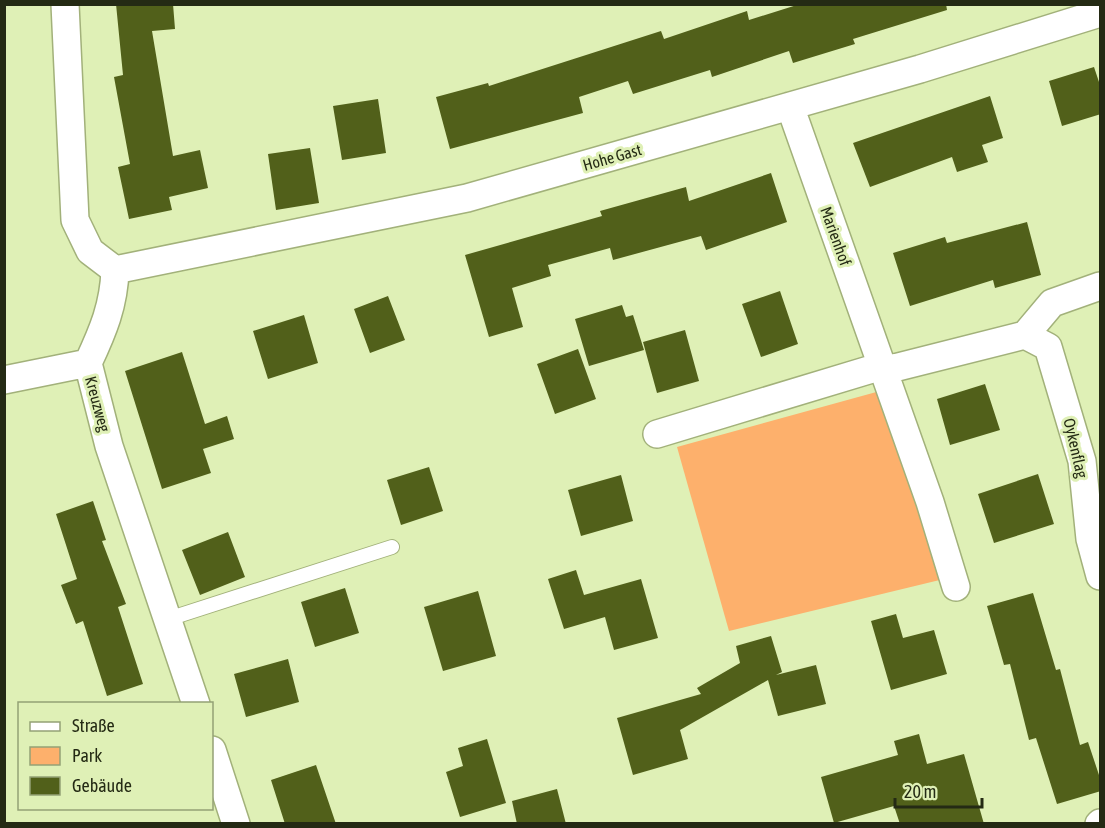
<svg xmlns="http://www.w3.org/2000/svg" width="1105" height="828" font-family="'Asap Condensed',sans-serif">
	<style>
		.green { fill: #fdb06c }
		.building { fill: #51601a }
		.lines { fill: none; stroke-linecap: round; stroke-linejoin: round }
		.lane-casing { stroke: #a2b17a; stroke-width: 16 }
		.street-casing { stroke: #a2b17a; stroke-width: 30 }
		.lane { stroke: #fff; stroke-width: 14 }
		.street { stroke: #fff; stroke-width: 27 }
		.labels { text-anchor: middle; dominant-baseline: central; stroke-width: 6; stroke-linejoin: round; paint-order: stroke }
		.street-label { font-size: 16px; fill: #242a14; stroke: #dff0b6 }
	</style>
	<rect width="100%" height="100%" fill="#dff0b6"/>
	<!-- green -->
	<path class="green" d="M880,391L948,578L729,631L677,447Z"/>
	<!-- building -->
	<path class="building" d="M116,4H173L175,29L152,31L173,156L200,150L208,188L169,197L172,210L129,219L118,167L130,164L114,77L123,75Z
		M800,4H946L947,10L853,39L855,44L793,63L789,51L712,77L710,70L633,94L628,81L579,97L583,113L450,149L436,97L488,83L489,86L661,31L664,39L747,11L749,20Z
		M1094,67L1101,88V114L1062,126L1049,81Z
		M990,96L1003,138L982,145L988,162L957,172L952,157L870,187L853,143Z
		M378,99L386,153L342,160L333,106Z
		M310,148L319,203L276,210L268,154Z
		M771,173L787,222L706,250L701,236L613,260L610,248L548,265L551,276L512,288L523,327L489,337L465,255L602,216L600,211L686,187L689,201Z
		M1027,222L1041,275L995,288L993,280L910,306L893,253L945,237L947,243Z
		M780,291L798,344L761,357L742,304Z
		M388,296L405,340L370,353L354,309Z
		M622,305L626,317L633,315L644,350L589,366L575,319Z
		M304,315L318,363L268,379L253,331Z
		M685,330L699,381L657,393L643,342Z
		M578,349L596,399L555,414L537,364Z
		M182,352L205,424L227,416L234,439L203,449L211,473L162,489L125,371Z
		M985,384L1000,430L950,445L937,399Z
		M429,467L443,511L401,525L387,480Z
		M1038,474L1054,524L994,543L978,494Z
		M621,475L633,521L581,536L568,490Z
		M93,501L106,540L102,541L126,604L118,607L143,684L107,696L83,621L76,624L61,585L77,579L56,514Z
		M228,532L245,577L200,595L182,550Z
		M576,570L584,595L641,579L658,638L614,650L605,617L564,629L548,579Z
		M345,588L359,633L315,647L301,602Z
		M478,591L496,656L443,671L424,607Z
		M1033,593L1056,670L1060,669L1080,745L1088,742L1101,781V791L1057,804L1036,738L1029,740L1010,664L1004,665L987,606Z
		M896,614L903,638L934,630L947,674L891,690L871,621Z
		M771,636L782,672L776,675L816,665L826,704L778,716L768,680L680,730L688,759L633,775L617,718L701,694L697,688L740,663L736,646Z
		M288,659L299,702L246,717L234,674Z
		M919,734L927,764L964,754L984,824H900L894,806L834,823L821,777L898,755L894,741Z
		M487,739L506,803L460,817L446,772L463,766L458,748Z
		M316,765L336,824H285L271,780Z
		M557,789L566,824H517L512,801Z"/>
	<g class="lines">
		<defs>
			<path id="lane" d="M168,619L392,547"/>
			<path id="street" d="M65,4L75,220L90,251L115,270C114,305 103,331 88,363L109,446L196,704
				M790,106L930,502L956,587
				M115,270L467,198L920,69L1100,13
				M1025,335L1048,347L1082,461L1090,539L1100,576
				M4,380L88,363
				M657,434L882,366L894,368L1025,335L1052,303L1100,286
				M212,750L236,824
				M1099,824L1100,823"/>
		</defs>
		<!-- lane casing -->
		<use href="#lane" class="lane-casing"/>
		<!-- street casing -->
		<use href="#street" class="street-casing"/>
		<!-- lane -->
		<use href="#lane" class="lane"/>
		<!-- street -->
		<use href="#street" class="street"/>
	</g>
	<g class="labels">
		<!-- street labels -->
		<g class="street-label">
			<text transform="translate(612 157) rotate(-16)">Hohe Gast</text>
			<text transform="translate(836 236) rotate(70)">Marienhof</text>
			<text transform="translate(98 404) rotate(75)">Kreuzweg</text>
			<text transform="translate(1076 448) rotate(77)">Oykenflag</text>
		</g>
	</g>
	<!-- border -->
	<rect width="1105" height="828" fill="none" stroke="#242a14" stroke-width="12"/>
	<!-- legend -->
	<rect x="18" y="702" width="195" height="108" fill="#dff0b6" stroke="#94a175" stroke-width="1.5"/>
	<rect x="30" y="722" width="30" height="9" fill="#ffffff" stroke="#94a175" stroke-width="1.5"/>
	<text x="72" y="732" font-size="18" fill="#242a14">Straße</text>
	<rect x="30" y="747" width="30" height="18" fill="#fdb06c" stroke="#94a175" stroke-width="1.5"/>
	<text x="72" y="762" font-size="18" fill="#242a14">Park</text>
	<rect x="30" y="777" width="30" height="18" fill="#51601a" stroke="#94a175" stroke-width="1.5"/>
	<text x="72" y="792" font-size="18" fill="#242a14">Gebäude</text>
	<!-- scale -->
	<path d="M895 798v9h87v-9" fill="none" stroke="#242a14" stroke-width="3"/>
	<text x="904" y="798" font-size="18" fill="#242a14" stroke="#dff0b6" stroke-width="4.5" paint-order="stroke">20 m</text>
</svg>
